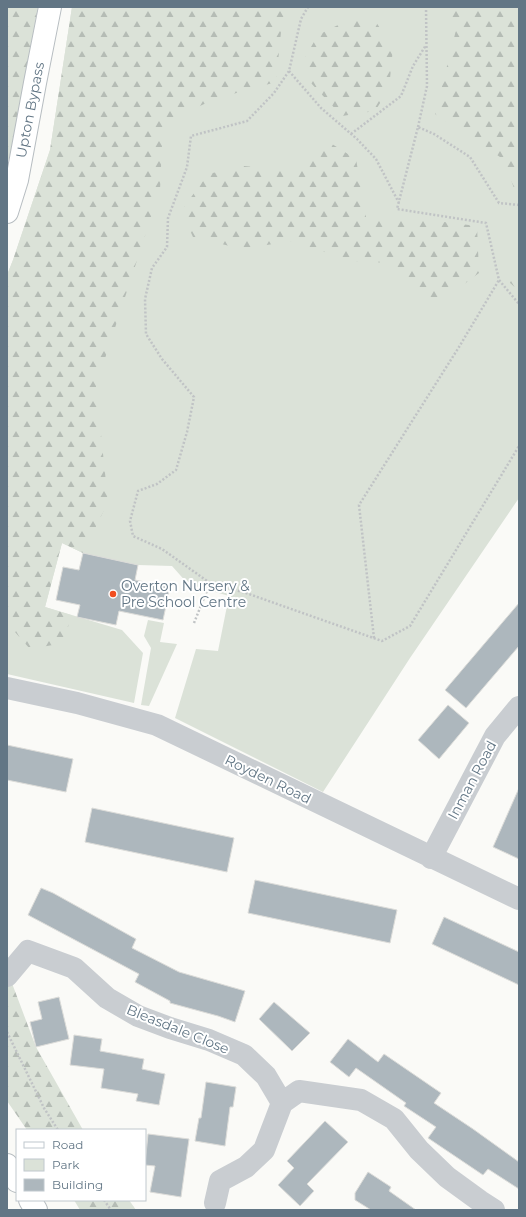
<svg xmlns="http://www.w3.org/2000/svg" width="526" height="1217" font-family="Montserrat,sans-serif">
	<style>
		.green { fill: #dbe2d8 }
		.forest { fill: url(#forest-firs) }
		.building { fill: #adb7bd; stroke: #dcdcd9 }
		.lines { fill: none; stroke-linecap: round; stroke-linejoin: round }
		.major-casing { stroke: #b7bdc1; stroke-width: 24 }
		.path { stroke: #c0c3c5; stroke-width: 2.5; stroke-dasharray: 2 2; stroke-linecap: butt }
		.minor { stroke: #c9cdd1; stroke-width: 22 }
		.major { stroke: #fff; stroke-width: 22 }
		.poi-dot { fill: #f14d20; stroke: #fff; stroke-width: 1.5 }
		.labels { text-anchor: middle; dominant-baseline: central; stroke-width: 4; stroke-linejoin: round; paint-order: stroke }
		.street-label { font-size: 14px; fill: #627685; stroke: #fff }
		.poi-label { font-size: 14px; fill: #627685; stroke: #fff; text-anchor: start }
	</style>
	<defs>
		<pattern id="forest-firs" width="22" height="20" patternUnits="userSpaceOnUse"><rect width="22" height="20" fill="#dbe2d8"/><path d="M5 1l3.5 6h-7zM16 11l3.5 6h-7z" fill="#b5bcb5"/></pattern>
	</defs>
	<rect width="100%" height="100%" fill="#fafaf7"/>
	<!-- green -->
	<path class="green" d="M72,7H519V498L410,658L323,792L175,718L196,649L218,651L229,596L188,584L172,566L138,565L83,553L62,543L45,607L122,630L143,653L134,703L7,674V275L13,260L50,150Z
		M148,620L164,623L160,642L177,644L149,706L141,705L151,648L144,636Z"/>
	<!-- forest -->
	<path class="forest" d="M7,7H38L11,152L7,164Z
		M72,7H287L282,22L276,82L215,99L163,123L160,190L96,386L108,502L83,553L62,543L45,607L71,615L64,643L30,649L7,623V275L13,260L50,150Z
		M449,7H519V188H514L503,159L435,114L456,30Z
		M348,20L376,22L393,48L389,89L375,111L342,116L310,82L304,59L318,35Z
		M332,144L356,159L366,217L436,221L477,226L479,273L435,306L391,263L351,261L292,241L242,249L193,237L181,211L208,174L244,166L289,171Z
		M519,261V291L509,282Z
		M7,970L36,1047L83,1130H27L7,1101Z
		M74,1200H129L136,1210H80Z"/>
	<!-- building -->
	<path class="building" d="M83,553L138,565L135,580L170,587L163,620L119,611L116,625L77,617L80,605L56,600L63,567L79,570Z
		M519,603V646L466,708L445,690Z
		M448,705L469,723L439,759L418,740Z
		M7,745L73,759L66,792L7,780Z
		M519,788V859L493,847Z
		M92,808L234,838L227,872L85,842Z
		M255,880L397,910L390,943L248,913Z
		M41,888L53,893L136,939L132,948L179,972L245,991L235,1022L218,1016L170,1003V1001L135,982L139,974L28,915Z
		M444,917L519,952V985L432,944Z
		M59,997L69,1039L36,1047L30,1022L42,1019L38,1002Z
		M274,1002L310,1033L292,1051L259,1019Z
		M74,1035L102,1039L100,1051L144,1059L142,1069L165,1074L159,1105L136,1101L138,1094L101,1088L104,1069L70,1065Z
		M348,1039L378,1062L384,1054L441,1093L434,1103L473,1129L519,1162V1189L488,1169L483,1175L428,1138L436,1127L404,1106L406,1103L356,1068L349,1077L330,1062Z
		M206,1082L236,1087L233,1107H230L225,1146L195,1141L199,1118H201Z
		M325,1121L348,1142L307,1184L314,1191L300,1206L278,1185L294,1168L287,1161Z
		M148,1134L189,1139L181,1197L150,1192L155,1166L145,1165Z
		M368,1172L391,1187L389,1191L416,1210H371L355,1200V1193Z"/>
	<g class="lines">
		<defs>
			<path id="major" d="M7,212L17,180L35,83L50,7
				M7,1165L17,1181
				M30,1200L36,1210"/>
		</defs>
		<!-- major casing -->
		<use href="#major" class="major-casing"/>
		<!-- path -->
		<path class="path" d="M289,71L321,108L357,139L376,159L399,203
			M418,127L427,86L426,7
			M351,134L401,96L413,66L426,45
			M519,205L499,203L470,157L434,134L418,127L397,209L486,223L499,280L519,304
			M210,583L162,549L133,536L130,521L138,491L157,484L176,470L187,432L194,397L162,359L146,334L145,299L152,268L167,247L168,218L187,167L191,136L247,121L274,93L289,71L301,19L308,7
			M194,623L210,583L246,593L382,641L410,626L519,446
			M374,638L359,505L459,347L499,280
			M7,1032L44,1108L58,1130
			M104,1200L111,1210"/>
		<!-- minor -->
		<path class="minor" d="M7,688L77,703L157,725L519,899
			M431,858L495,736L519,707
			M7,976L28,951L74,968L107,998L138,1016L170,1028L209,1040L244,1055L266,1076L282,1103
			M282,1103L299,1091L361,1100L394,1119L419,1150L447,1177L480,1201L494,1210
			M215,1203L220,1181L246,1167L264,1150L282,1103"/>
		<!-- major -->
		<use href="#major" class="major"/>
	</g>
	<!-- markers -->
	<circle class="poi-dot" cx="113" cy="594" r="4"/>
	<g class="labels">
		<!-- street labels -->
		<g class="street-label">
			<text transform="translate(30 110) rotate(-79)">Upton Bypass</text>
			<text transform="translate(268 779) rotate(26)">Royden Road</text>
			<text transform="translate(472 780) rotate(-62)">Inman Road</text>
			<text transform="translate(178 1029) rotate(22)">Bleasdale Close</text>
		</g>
		<!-- poi labels -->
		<g class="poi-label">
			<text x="121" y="586">Overton Nursery &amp;<tspan x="121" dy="16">Pre School Centre</tspan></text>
		</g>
	</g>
	<!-- border -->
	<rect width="526" height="1217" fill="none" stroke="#627685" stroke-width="16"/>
	<!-- legend -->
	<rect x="16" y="1129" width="130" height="72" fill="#ffffff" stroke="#c0c8ce"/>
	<rect x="24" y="1142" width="20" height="6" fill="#ffffff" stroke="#c0c8ce"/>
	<text x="52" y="1149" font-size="12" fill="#627685">Road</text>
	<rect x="24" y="1159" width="20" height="12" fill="#dbe2d8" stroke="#c0c8ce"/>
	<text x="52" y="1169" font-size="12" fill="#627685">Park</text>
	<rect x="24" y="1179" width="20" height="12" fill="#adb7bd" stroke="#c0c8ce"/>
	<text x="52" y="1189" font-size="12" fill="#627685">Building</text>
</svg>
